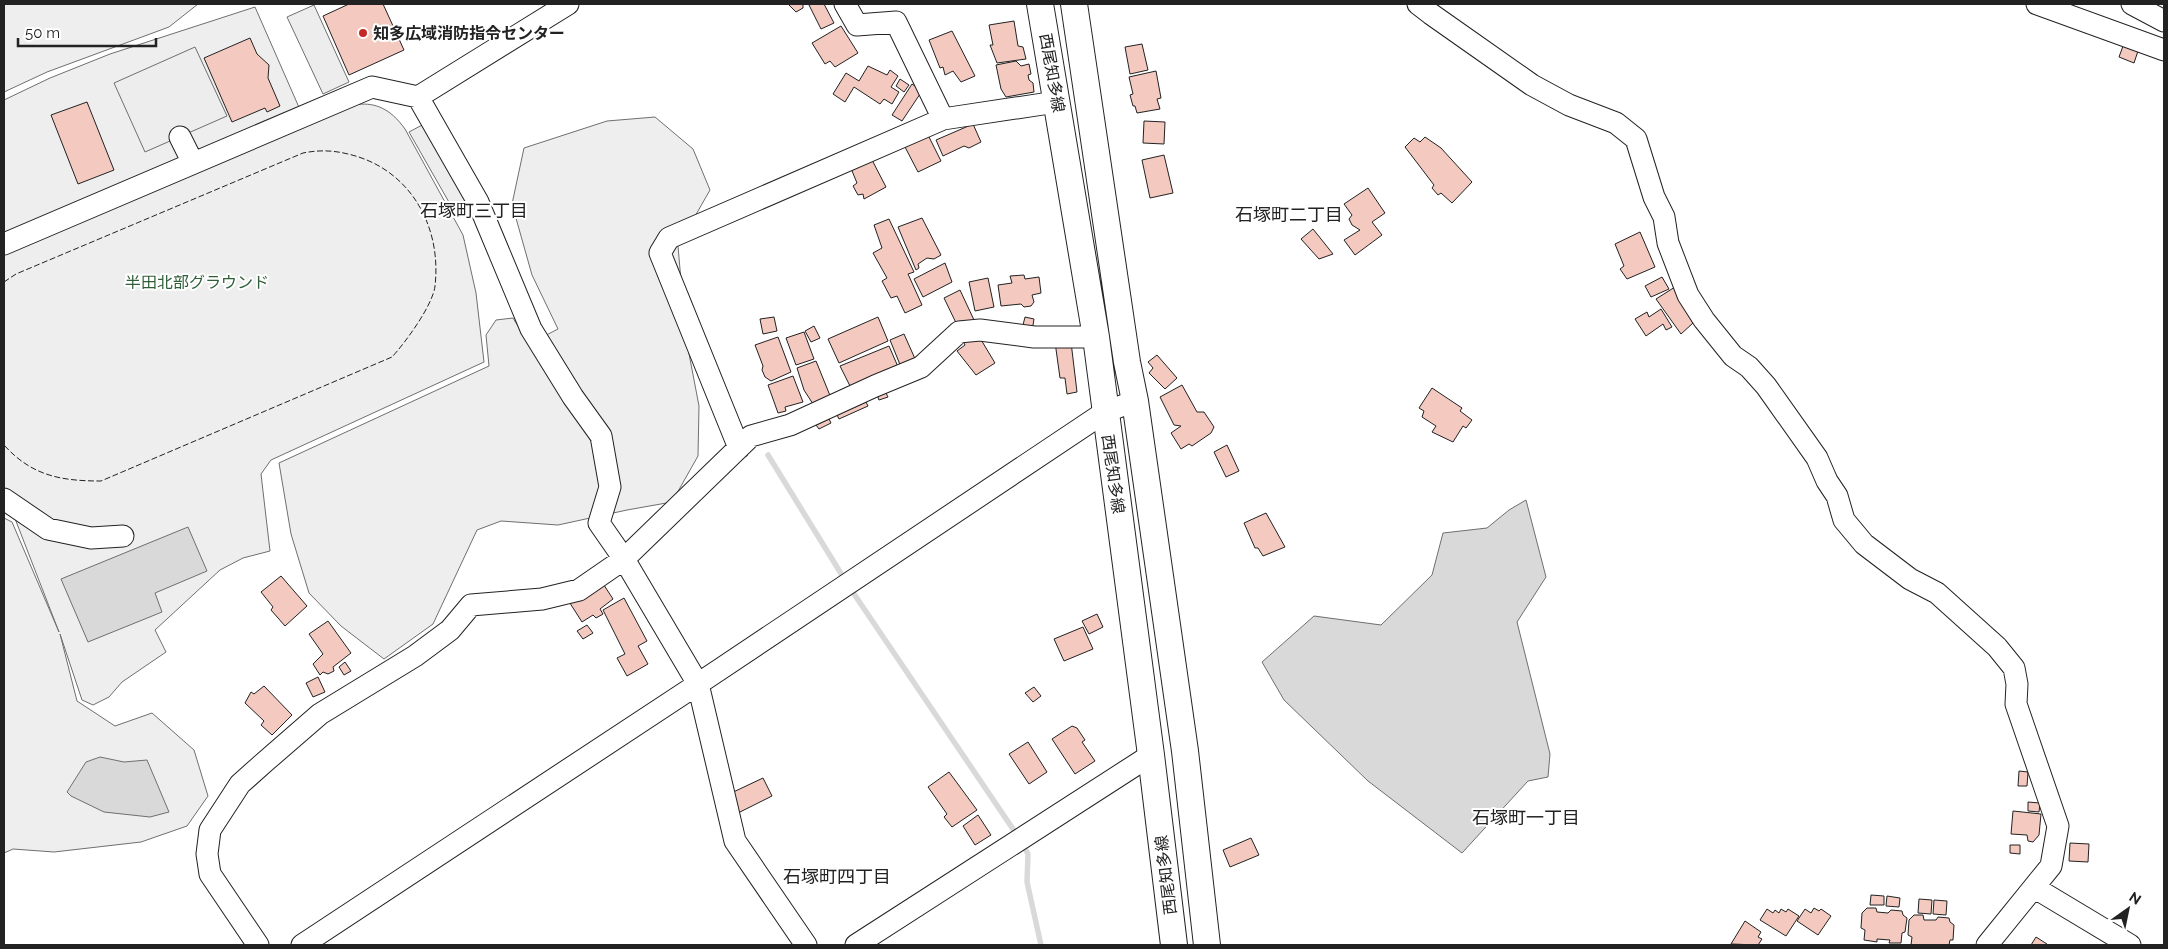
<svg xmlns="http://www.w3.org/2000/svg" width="2168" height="949" font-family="Raleway,'Noto Sans JP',sans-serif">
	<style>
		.green { fill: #eee; stroke: #6f6f6f }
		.parking { fill: #ededed; stroke: #6f6f6f }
		.water { fill: #d9d9d9; stroke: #6f6f6f }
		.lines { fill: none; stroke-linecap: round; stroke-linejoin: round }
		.stream { stroke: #d9d9d9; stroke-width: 5.5 }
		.building { fill: #f3c9c0; stroke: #222 }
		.minor-casing { stroke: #222; stroke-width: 23 }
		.major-casing { stroke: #222; stroke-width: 28 }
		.minor { stroke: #fff; stroke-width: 21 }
		.major { stroke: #fff; stroke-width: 26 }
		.fence { stroke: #222; stroke-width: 1; stroke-dasharray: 6 2.5; stroke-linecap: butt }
		.poi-dot { fill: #c62828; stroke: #fff; stroke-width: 2 }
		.labels { text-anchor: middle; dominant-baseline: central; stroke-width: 4; stroke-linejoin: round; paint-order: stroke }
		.poi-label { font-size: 16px; font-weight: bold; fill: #222; stroke: #fff; text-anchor: start }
		.street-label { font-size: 16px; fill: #222; stroke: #fff }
		.park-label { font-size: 16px; fill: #2f5e38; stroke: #fff }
		.neighbourhood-label { font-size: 18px; fill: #222; stroke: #fff }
	</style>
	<rect width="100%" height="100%" fill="#fff"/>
	<!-- green -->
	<path class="green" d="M4,4H198L169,27L47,72L4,92Z
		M255,7L305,121C344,108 375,87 405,129L463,235L476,293L484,362L271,460L261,474L270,551L243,558L220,570L155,630L166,652L122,682L109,697L93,705L82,700L60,634L77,701L115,726L152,713L194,750L208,796L187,826L141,842L54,852L13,849L4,853V518L12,522L59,632L14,516L4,511V100L50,78L110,54Z
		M655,117L693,149L710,190L678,246L686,338L699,406L698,456L672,502L627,510L558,525L501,521L477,530L433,624L384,659L341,626L309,593L291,534L279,463L489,366L486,335L496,320L513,318L529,344L558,329L532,275L512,204L524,148L607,121Z"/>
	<!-- parking -->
	<path class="parking" d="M314,5L349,82L323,94L287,17Z
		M195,47L227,116L145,152L114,83Z
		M426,123L471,201L454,211L409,132Z"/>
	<!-- water -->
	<path class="water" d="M1526,500L1546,577L1517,622L1550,754L1548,777L1528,781L1462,853L1368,781L1284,700L1262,662L1314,616L1381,625L1432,575L1443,533L1487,528L1509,510Z
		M188,527L207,571L155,593L162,612L88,642L61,579Z
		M100,757L124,762L147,760L169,812L150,817L104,812L71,796L67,792L86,762Z"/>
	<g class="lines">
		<!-- stream -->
		<path class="stream" d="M768,455L845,580
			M850,588L1017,835
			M1022,843L1028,854L1027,882L1041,945"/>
	</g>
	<!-- building -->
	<path class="building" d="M349,4H383L404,50L349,75L323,16Z
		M788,4H803V8L796,12Z
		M812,4H824L834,23L821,29L809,5Z
		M1014,21L1018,46L1023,47L1026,59L997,63L990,45H993L989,25Z
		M841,26L858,53L835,67L830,61L825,64L812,43Z
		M952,31L975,76L961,82L953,71L945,75L943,67L940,68L929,40Z
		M250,38L257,54L269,65L268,78L280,106L267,112L265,108L232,122L204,58Z
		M1142,44L1148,70L1130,74L1125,47Z
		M2123,46L2138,51L2134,63L2119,57Z
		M1016,61L1021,66L1029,64L1031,74L1028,75L1029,80L1033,83L1034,92L1006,97L1001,89L996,65Z
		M868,66L887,75L890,70L898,76L891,87L899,92L892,104L884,99L880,104L854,87L845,102L833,94L846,73L859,81Z
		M1156,71L1161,98L1157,99L1160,109L1137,113L1135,106H1133L1130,95L1133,94L1129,77Z
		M900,79L909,85L904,92L896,86Z
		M912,84L922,91L902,121L892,115Z
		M87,102L114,170L78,184L51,115Z
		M1144,121L1165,122L1164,144L1143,143Z
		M973,124L981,142L969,148L964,146L943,156L936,140Z
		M928,135L941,161L918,172L905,147Z
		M1425,137L1441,148L1472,182L1452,203L1441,193L1438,195L1432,188L1434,185L1405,147L1414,138L1420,142Z
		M1164,155L1173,193L1150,198L1142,160Z
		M871,158L886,187L864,199L863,194L858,195L853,186L857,183L850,166Z
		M1368,188L1385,213L1372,222L1382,235L1355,255L1344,240L1360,230L1352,225L1349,219L1352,215L1344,204Z
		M922,218L941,255L934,259L927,258L918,264L919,268L916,270L898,227Z
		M889,219L914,272L908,274L922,305L905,313L897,296L891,298L882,281L887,278L873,253L882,248L874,225Z
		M1313,229L1333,254L1319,259L1301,239Z
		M1640,232L1655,267L1627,279L1620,269L1624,266L1615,244Z
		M945,263L952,282L923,297L914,279Z
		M1024,275L1025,279L1039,277L1041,293L1032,295L1034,302L1031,306L1024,307L1021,304L1001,306L998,285L1012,283L1010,276Z
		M1662,277L1669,289L1651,297L1645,286Z
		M988,278L994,307L975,311L969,282Z
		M1675,287L1693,312L1689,316L1693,323L1681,334L1656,299Z
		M960,290L974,320L958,327L944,298Z
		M1661,309L1672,327L1666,330L1663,324L1646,336L1635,319L1647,312L1649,317Z
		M774,317L777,331L763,334L760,319Z
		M878,317L888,341L839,363L828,339Z
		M1025,317L1034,319L1032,331L1022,329Z
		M814,326L820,338L811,342L805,331Z
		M804,332L814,359L796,365L786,338Z
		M904,334L916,361L901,367L890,340Z
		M778,337L791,372L771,381L765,377L762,370L763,366L755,345Z
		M980,338L995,363L976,375L957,351L965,345L963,341Z
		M1055,342H1071L1077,392L1067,394L1065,378H1060Z
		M889,346L899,369L851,388L840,366Z
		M1157,355L1177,378L1165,389L1149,373L1153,368L1148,362Z
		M816,361L831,398L813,404L804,390L797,368Z
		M793,376L803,402L785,407L786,411L778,413L768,385Z
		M1182,385L1197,412H1204L1214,427L1211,433L1192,446L1189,444L1181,449L1171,433L1181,426L1174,425L1160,397Z
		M1432,388L1462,408L1460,411L1472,420L1466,428L1463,426L1453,442L1432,432L1436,426L1422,417L1424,411L1419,408Z
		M885,391L888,397L879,400L877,395Z
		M866,402L868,406L839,419L837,415Z
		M829,419L831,423L819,429L816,425Z
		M1227,445L1239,471L1226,477L1214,452Z
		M1266,513L1285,547L1263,556L1258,548H1255L1244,523Z
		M281,576L307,606L285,626L271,610L273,607L261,592Z
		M600,579L613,599L600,609L603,614L596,618L593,615L582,622L568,600Z
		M624,598L647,641L638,646L648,664L627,676L617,658L625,654L603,610Z
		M1097,614L1103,627L1089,634L1082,621Z
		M328,621L351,653L333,667L334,671L328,674L323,672L320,675L313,664L323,654L309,634Z
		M587,625L593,633L583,639L577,631Z
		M1083,627L1093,649L1064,661L1054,639Z
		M345,662L351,671L344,675L339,667Z
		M318,677L325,692L313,697L306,683Z
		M264,686L292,715L272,735L261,725L264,721L245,703L251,692L254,694Z
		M1034,687L1041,696L1033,702L1025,693Z
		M1072,726L1077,728L1085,740L1082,742L1095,761L1075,774L1052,739Z
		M1028,742L1047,772L1029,784L1009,754Z
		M2019,771L2028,772L2027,786H2018Z
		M949,772L977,810L952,827L944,817L947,814L928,787Z
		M763,778L772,796L736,814L727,795Z
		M2028,802L2040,803L2039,812L2028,811Z
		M2013,811L2041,814L2039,835L2033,842L2028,841L2027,835L2011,834Z
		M978,815L991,835L975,845L963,826Z
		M1251,838L1259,855L1230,867L1223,850Z
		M2070,843L2089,844L2088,862L2069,861Z
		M2010,845H2020V854L2010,853Z
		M1871,895L1884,896V905H1870Z
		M1887,896L1900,898L1899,907L1886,906Z
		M1919,899L1932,900L1931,914L1918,913Z
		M1934,900L1947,901L1946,915L1933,914Z
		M1814,908L1819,911L1821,909L1831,916L1818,935L1797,921L1805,909L1811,913Z
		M1867,908H1876L1877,912L1888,913L1891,910L1902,911L1903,915L1907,918L1905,932L1902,933L1901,943H1889L1890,940L1877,939V942L1864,940L1865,930L1861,928L1862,913Z
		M1767,909L1773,913L1775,910L1779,913L1781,909L1786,912L1788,909L1799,916L1786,936L1760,920Z
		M1914,915H1923L1924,920H1936L1938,917L1949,918L1950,922L1954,925L1953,940H1950L1949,945H1911L1912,937L1908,935L1909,920Z
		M1745,921L1761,932L1758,937L1762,939L1758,945L1731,944Z
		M2036,937L2047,944V945H2031Z"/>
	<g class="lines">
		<defs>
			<path id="minor" d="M845,4L857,25L896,22L943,119
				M1418,4L1431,14L1532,85L1569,105L1616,123L1636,139L1654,197L1664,217L1668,243L1688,295L1704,320L1733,356L1749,367L1766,386L1817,458L1827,481L1837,496L1844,520L1864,544L1910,579L1937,593L1997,647L2014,668L2017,684L2016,704L2058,826L2051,866L1987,945
				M2037,4L2164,50
				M2132,4L2164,21
				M418,97L568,4
				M180,137L193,163
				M4,244L372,87L418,97L478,202L531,329L573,397L601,436L610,487L599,523L624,559L698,684L735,841L806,945
				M739,448L660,253L669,238L943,119L1056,102
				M4,499L48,529L91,538L123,536
				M2035,888L2130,945
				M258,945L210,874L207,854L210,830L240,784L267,760L320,714L415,656L450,630L471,605L542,599L579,590L624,559L751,436L790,425L875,386L921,367L959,332L980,330L1034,337H1096
				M302,945L698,684L1105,412L1135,401
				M856,945L1151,755"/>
			<path id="major" d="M1040,4L1096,337L1151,755L1174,945
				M1074,4L1127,362L1135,401L1185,751L1207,945"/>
		</defs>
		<!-- minor casing -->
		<use href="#minor" class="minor-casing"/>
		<!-- major casing -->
		<use href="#major" class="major-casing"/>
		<!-- minor -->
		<use href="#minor" class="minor"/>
		<!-- major -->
		<use href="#major" class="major"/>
		<!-- fence -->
		<path class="fence" d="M4,282L16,274L303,153C318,150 332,150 348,154C409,168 442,225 435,286C433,305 405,343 392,357L101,481C61,481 32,476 4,445"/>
	</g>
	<!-- markers -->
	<circle class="poi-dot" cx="363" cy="33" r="5"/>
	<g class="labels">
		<!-- poi labels -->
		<g class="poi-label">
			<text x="373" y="33">知多広域消防指令センター</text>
		</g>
		<!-- street labels -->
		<g class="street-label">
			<text transform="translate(1052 73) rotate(80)">西尾知多線</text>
			<text transform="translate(1113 474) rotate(82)">西尾知多線</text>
			<text transform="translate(1166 875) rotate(-97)">西尾知多線</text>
		</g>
		<!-- park labels -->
		<g class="park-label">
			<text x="197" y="282">半田北部グラウンド</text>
		</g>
		<!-- neighbourhood labels -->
		<g class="neighbourhood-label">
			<text x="474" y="210">石塚町三丁目</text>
			<text x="1289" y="214">石塚町二丁目</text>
			<text x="1526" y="817">石塚町一丁目</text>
			<text x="837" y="876">石塚町四丁目</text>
		</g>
	</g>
	<!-- border -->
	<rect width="2168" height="949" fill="none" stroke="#222222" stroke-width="10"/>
	<!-- north arrow -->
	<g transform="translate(2128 909) rotate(33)" stroke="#ffffff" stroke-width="4" paint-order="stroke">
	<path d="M0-4L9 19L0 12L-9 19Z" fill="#222222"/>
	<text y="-8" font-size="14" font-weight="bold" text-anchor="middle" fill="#222222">N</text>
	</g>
	<!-- scale -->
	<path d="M18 38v8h138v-8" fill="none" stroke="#222222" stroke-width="2.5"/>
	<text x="25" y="38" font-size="15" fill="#222222" stroke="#ffffff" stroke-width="4" paint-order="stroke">50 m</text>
</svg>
